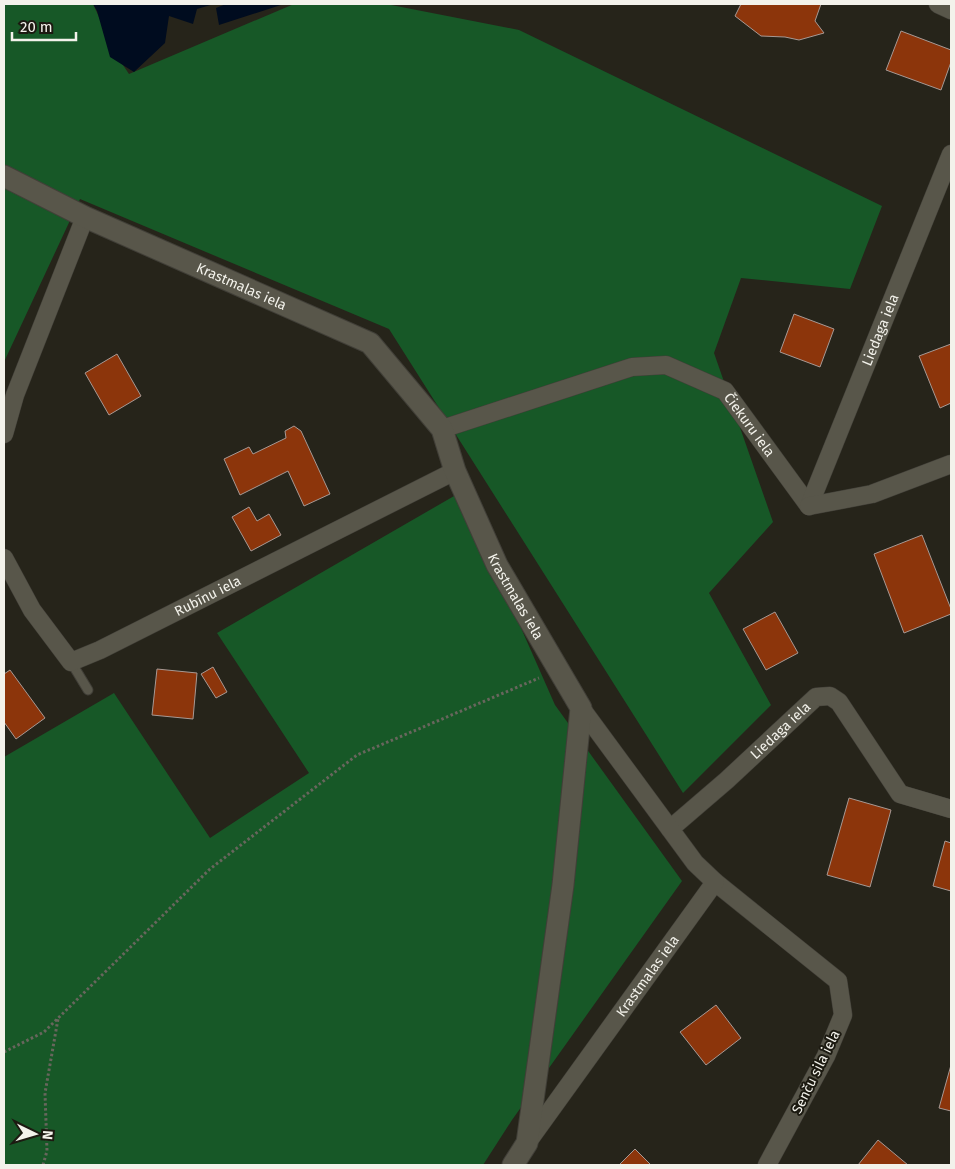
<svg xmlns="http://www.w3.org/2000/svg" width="955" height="1169" font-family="'Fira Sans',sans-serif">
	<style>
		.forest { fill: #175827 }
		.water { fill: #000c1f }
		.building { fill: #8c350b; stroke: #a79994 }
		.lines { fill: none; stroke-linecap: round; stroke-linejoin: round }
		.service-casing { stroke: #413f38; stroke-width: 11 }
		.minor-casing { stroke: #413f38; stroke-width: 19 }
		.tertiary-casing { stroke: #413f38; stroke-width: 23 }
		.path { stroke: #68665d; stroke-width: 3; stroke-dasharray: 2.5 2.5; stroke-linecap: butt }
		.service { stroke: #58564a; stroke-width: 9 }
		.minor { stroke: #58564a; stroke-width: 18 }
		.tertiary { stroke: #58564a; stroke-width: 21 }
		.labels { text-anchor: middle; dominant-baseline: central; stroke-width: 4; stroke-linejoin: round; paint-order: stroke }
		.street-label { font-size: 14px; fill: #f3f2eb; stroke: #1c1a11 }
	</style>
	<rect width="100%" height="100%" fill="#26241a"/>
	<!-- forest -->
	<path class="forest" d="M4,4H93L117,56L129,74L294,4H386L519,30L882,206L850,289L741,278L714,353L773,522L709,593L771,705L683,793L389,329L80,199L4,362Z
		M461,492L555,705L682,881L512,1120L483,1165H4V757L114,693L210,838L309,773L217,633Z"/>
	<!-- water -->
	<path class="water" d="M93,4H214L197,9L193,24L169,16L165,43L134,72L110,57L97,11Z
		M226,4H284L219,25L216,8Z"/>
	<!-- building -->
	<path class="building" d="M741,4H821L815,21L824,33L799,40L785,37L761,36L735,16Z
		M901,31L951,50V62L941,90L886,70Z
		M794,314L834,329L820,367L780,352Z
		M951,344V403L940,408L919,356Z
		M117,354L141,396L109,415L85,373Z
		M294,426L301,431L330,494L304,506L288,471L240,495L224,459L249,447L253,454L286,438L285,431Z
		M249,507L257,521L269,514L281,535L251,551L232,517Z
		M922,535L951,609V614L904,633L874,554Z
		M775,612L798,653L766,670L743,629Z
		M213,667L227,692L216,698L201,674Z
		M157,669L197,673L193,719L152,715Z
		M10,670L45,718L16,739L4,722V674Z
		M849,798L891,810L870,887L827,875Z
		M945,841L951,843V891L933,886Z
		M716,1005L741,1038L706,1065L680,1032Z
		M951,1065V1111L939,1108Z
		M878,1140L908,1165H858Z
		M635,1149L651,1165H619Z"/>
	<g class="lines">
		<defs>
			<path id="service" d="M71,662L88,690"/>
			<g id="minor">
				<path d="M938,4L951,10"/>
				<path id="s1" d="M442,429L632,367L666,365L725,391L809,506"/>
				<path d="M4,434L15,395L85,217"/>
				<path id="s2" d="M809,506L951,154"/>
				<path d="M809,506L872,494L951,464"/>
				<path id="s3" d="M4,558L32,610L71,662L100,650L455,471"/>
				<path id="s4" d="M670,829L727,780L816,697L830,696L839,702L900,794L951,809"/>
				<path d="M715,882L838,981L843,1015L826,1056L767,1165"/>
				<path id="s5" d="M527,1143L715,882L695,863L581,708"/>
			</g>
			<g id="tertiary">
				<path id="s6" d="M4,176L85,217L370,343L442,429L455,471L497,565L581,708L563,885L527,1143L513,1165"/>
			</g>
		</defs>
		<!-- service casing -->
		<use href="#service" class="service-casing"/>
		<!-- minor casing -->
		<use href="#minor" class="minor-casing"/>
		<!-- tertiary casing -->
		<use href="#tertiary" class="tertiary-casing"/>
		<!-- path -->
		<path class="path" d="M4,1052L44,1032L210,869L357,755L539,678
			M43,1165L47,1151L45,1093L58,1019"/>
		<!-- service -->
		<use href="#service" class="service"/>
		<!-- minor -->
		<use href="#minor" class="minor"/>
		<!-- tertiary -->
		<use href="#tertiary" class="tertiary"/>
	</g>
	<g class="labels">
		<!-- street labels -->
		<g class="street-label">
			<text stroke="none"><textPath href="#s6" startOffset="262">Krastmalas iela</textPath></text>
			<text stroke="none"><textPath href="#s2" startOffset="190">Liedaga iela</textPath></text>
			<text stroke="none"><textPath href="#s1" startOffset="340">Čiekuru iela</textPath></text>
			<text stroke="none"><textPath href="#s6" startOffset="698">Krastmalas iela</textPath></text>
			<text stroke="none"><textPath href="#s3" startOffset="276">Rubīnu iela</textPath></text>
			<text stroke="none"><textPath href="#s4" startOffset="148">Liedaga iela</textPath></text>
			<text stroke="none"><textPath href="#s5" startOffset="206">Krastmalas iela</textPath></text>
			<text transform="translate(816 1072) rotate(-64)">Senču sila iela</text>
		</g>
	</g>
	<!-- border -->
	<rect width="955" height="1169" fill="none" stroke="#f3f2eb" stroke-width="10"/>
	<!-- north arrow -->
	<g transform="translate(35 1134) rotate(95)" stroke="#1c1a11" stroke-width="4" paint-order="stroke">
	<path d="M0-4L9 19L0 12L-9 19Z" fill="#f3f2eb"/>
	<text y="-8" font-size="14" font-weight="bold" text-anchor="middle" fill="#f3f2eb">N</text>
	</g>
	<!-- scale -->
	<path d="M12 32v8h64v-8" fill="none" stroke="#f3f2eb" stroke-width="2.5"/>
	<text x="20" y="32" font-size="15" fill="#f3f2eb" stroke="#1c1a11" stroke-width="4" paint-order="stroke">20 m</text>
</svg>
